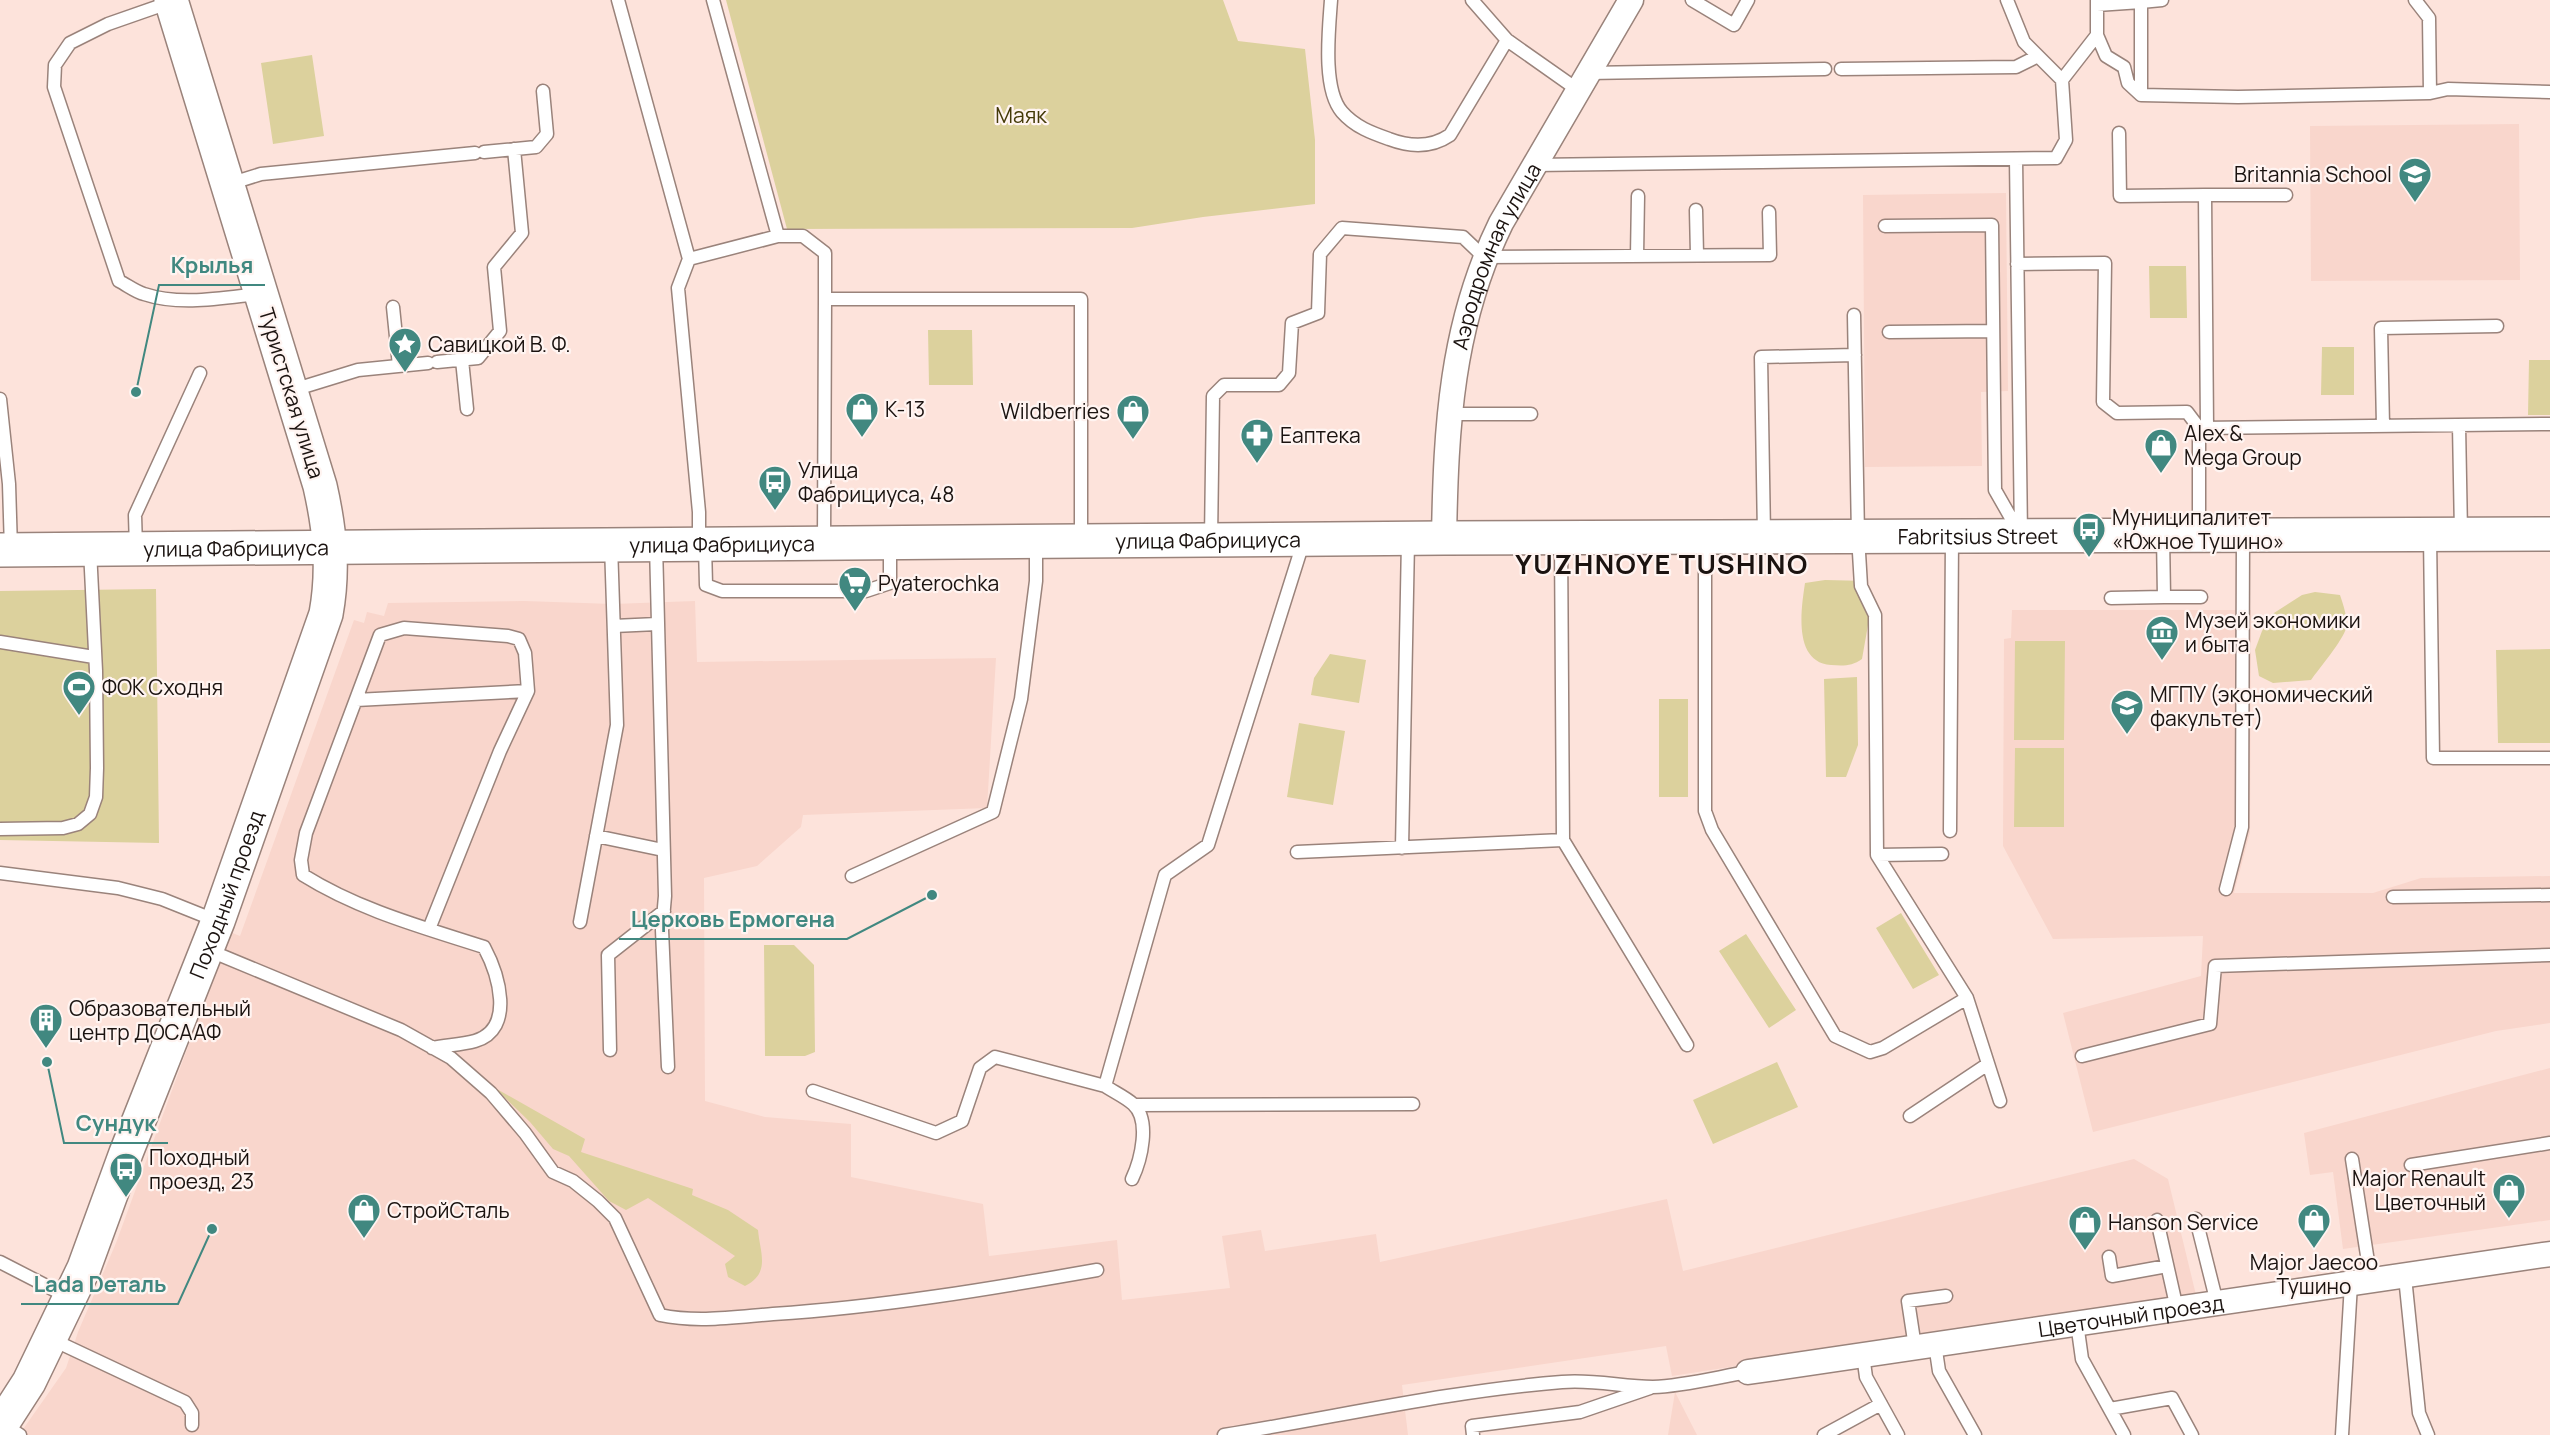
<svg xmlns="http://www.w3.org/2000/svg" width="2550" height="1435" font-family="Manrope,sans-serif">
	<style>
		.built { fill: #f9d6cc }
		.green { fill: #dcd19d }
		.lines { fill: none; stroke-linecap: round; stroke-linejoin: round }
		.lane-casing { stroke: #9a837b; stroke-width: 15 }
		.street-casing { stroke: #9a837b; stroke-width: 27 }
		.secondary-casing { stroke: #9a837b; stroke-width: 36 }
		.lane { stroke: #fff; stroke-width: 12 }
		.street { stroke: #fff; stroke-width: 24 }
		.secondary { stroke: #fff; stroke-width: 33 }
		.labels { text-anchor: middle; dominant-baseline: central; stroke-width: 4.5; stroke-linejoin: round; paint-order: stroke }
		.park-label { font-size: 21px; fill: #443a07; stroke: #fff4f1 }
		.poi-label { font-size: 21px; fill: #1b1310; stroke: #fff4f1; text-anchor: start }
		.street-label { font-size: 21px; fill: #1b1310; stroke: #fff4f1 }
		.district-label { font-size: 27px; font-weight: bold; letter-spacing: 1.5px; fill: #1b1310; stroke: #fff4f1 }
		.leader { fill: none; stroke: #418880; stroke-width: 2 }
		.callout-dot { fill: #418880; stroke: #fff4f1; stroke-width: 2 }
		.callout-label { font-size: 22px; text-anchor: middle; font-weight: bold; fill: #418880; stroke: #fff4f1; stroke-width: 4.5; stroke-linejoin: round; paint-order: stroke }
	</style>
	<rect width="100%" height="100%" fill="#fde3db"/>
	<!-- built -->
	<path class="built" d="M2519,124L2520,280L2311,281L2310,126Z
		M2006,193L2008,391L1981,392L1982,466L1865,467L1863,195Z
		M524,601L613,604L695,601L697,662L996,658L987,808L803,815L801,827L757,866L704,878L705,1101L765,1117L851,1124V1177L983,1204L989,1256L1117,1240L1122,1300L1230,1288L1222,1236L1261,1230L1265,1251L1376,1234L1380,1262L1667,1199L1683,1271L2134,1159L2168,1179L2196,1295L1672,1376L1666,1346L1402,1385L1408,1435H19L66,1368L78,1332L116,1243L230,932L240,936L354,620L364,623L367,612L384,616L388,603Z
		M2012,610H2251L2250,832L2234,893H2373L2421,878L2550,876V1023L2496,1031L2093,1132L2063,1013L2201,976L2203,936L2053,939L2003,846L2004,639L2011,638Z
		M2550,1068V1220L2343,1249L2333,1172L2310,1175L2304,1133Z
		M1675,1392L1697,1435H1668Z"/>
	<!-- green -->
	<path class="green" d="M726,0H1223L1238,41L1305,49L1315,140V204L1203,217L1132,228L787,229Z
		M312,55L324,136L273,144L261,63Z
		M2149,266H2186L2187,318H2150Z
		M928,330H972L973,385H929Z
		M2322,347H2354V395H2321Z
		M2529,360H2550V415H2528Z
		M1825,580L1868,581V625L1862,659C1852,666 1844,666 1831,665C1793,662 1801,610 1805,583Z
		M156,589L159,843L0,840V591Z
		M2315,592L2340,595C2343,604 2348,618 2346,628C2344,639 2318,670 2311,680L2273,683L2259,676L2255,650L2262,631L2274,613L2302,595Z
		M2015,641H2065L2064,740H2014Z
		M2550,649V743H2498L2496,650Z
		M1330,654L1366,660L1359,703L1311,695L1314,678Z
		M1857,677L1858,745L1846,777H1826L1824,679Z
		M1659,699H1688V797H1659Z
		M1299,723L1345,731L1333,805L1287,797Z
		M2015,748H2064V827H2014Z
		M1901,913L1939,975L1913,989L1876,928Z
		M1746,934L1796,1010L1769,1028L1719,951Z
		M764,945H794L814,965L815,1052L805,1056H765Z
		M1777,1062L1798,1107L1713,1144L1693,1100Z
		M495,1088L585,1139L581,1152L693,1189L692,1195L728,1210L758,1230C760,1253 771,1273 745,1286L728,1277L725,1264L735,1256L648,1198L626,1210L609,1201L569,1156L553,1149L530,1122Z"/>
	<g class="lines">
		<defs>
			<path id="lane" d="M618,0L689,259L778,236H803L825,253V299H1081V539
				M713,0L778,236
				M1331,0C1329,29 1322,89 1342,112C1355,127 1372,133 1389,139C1410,147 1431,148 1450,135L1507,40
				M1472,0L1507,40L1578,90
				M1692,0L1734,25L1748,0
				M2007,0L2024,42L2062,80
				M2415,0L2429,18L2430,93L2448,89L2550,92
				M171,2L108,24L70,43L55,65L54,87L119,281C127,285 136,292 144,294C180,306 222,298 258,294
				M2097,5L2141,2
				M2097,35L2106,56L2124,67L2128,83L2141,95L2238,97L2430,93
				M1841,69L2016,67L2038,56
				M1588,73L1825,69
				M2141,95V2L2162,0
				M2119,133L2120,196L2205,195L2207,427
				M484,152L536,147L547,134L543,91
				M2016,159L2021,535
				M1534,165L2056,158L2066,140L2062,80L2097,35V0
				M229,184L261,174L475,153
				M2205,195H2286
				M1696,210L1697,255
				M1885,226L1992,225L1995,490L2019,532
				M1637,256L1638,196
				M689,259L678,288L699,512V543
				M2017,264L2105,263L2103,402L2117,413L2187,412L2199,428V534
				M393,307L399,366
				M1854,315L1858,536L1861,586L1875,615L1877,855L1967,998L2000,1101
				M1889,332L1993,331
				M462,360L467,409
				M437,362L478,358L500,331L494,267L522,233L514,149
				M293,390L358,370L428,363
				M0,399L9,484L11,549
				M1448,414H1531
				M2459,425L2461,533
				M2383,426L2381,328L2497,326
				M2200,428L2550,424
				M1764,535L1761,357L1855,355
				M2163,536L2164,597H2201
				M2430,536L2433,758H2550
				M1705,538V811L1712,830L1835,1036L1870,1052L1883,1048L1967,998
				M1211,539L1213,396L1224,385H1279L1289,373L1292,323L1318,313L1320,254L1342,228L1463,237L1484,257L1770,255L1769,212
				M1561,539L1563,840L1687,1045
				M824,543L825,299
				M656,545L665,896L662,930L668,1067
				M705,546L706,585L722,591H866L890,583V545
				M136,548L135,515L200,373
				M2111,598L2164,597
				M614,626L657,624
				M0,642L94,657
				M356,700L528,691
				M0,829L63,828L78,824L90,814L96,797L97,768L96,671L90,550
				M1950,831L1952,537
				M596,836L663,850
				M1402,848L1408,541
				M1297,852L1563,840
				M1877,855L1942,854
				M0,873L118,888L162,899L217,921
				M852,876L993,812L1021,699L1036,581V543
				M2226,889L2242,827L2243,536
				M2393,897L2550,895
				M580,922L617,725L611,545
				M429,929L500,751L528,691L525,653L519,639L508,636L404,628L380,635L306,833L301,860L303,875C359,910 422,927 484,947C498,973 516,1029 475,1041C461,1045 446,1045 432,1048
				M208,950L401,1030L451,1058L491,1093L525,1133L553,1172L573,1181L598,1201L615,1218L660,1315C697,1323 735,1317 773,1314C882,1307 989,1289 1097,1270
				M610,1050L608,955L664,911
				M2082,1056L2210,1024L2215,966L2550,955
				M813,1091L936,1133L962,1121L980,1068L995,1057L1105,1086
				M1135,1105L1413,1104
				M1910,1116L1988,1064
				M2352,1159L2371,1281
				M2411,1165L2550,1143
				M1132,1179C1141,1160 1151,1120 1133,1104C1125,1097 1114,1092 1105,1086L1165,875L1208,845L1304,540
				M2196,1219L2217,1303
				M2157,1220L2177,1309
				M2109,1257L2112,1276L2167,1266
				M0,1262L68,1297
				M2405,1277L2419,1413L2428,1435
				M2077,1323L2082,1359L2124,1435
				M51,1339L185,1402L192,1413V1425
				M1935,1344L1939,1371L1975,1435
				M1915,1347L1908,1301L1946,1296
				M1863,1355L1866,1377L1898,1435
				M2110,1409L2172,1398L2192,1435
				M3,1424L20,1435
				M1224,1435C1337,1417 1449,1391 1562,1382C1593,1379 1623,1387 1653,1387C1683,1386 1718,1377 1748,1372
				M1473,1435L1472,1426L1580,1412L1650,1388
				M1824,1435L1881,1404
				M2342,1435L2351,1284"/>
			<g id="street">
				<path id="s1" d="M1444,538C1446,427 1451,325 1501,223L1631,0"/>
				<path id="s2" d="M1748,1372L2550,1254"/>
			</g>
			<g id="secondary">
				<path id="s3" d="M0,550L1444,538L2550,534"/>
				<path id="s4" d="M0,1427L29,1382L84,1268L126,1153L218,921L326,614C334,570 330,530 320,486L171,0"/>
			</g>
		</defs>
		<!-- lane casing -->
		<use href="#lane" class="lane-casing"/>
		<!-- street casing -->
		<use href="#street" class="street-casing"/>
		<!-- secondary casing -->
		<use href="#secondary" class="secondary-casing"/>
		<!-- lane -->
		<use href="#lane" class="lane"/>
		<!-- street -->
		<use href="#street" class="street"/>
		<!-- secondary -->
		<use href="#secondary" class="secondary"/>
	</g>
	<!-- icons -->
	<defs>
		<symbol id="school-pin" viewBox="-11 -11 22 30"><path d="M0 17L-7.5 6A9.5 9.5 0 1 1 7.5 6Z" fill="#418880" stroke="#fff4f1"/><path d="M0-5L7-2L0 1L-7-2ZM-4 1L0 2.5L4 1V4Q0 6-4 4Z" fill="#fff"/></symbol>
		<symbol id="sight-pin" viewBox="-11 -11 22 30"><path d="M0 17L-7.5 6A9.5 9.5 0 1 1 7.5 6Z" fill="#418880" stroke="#fff4f1"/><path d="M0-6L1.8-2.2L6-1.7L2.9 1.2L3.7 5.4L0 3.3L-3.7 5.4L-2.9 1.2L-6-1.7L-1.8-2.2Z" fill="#fff"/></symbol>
		<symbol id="shop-pin" viewBox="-11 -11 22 30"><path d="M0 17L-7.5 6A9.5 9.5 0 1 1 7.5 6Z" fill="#418880" stroke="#fff4f1"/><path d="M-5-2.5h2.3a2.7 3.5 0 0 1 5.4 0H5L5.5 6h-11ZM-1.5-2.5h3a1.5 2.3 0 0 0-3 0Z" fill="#fff"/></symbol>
		<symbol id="pharmacy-pin" viewBox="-11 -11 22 30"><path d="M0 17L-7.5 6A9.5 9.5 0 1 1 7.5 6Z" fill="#418880" stroke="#fff4f1"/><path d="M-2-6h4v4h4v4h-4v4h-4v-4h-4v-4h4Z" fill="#fff"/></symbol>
		<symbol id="bus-pin" viewBox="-11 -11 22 30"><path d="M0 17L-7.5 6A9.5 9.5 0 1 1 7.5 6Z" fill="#418880" stroke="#fff4f1"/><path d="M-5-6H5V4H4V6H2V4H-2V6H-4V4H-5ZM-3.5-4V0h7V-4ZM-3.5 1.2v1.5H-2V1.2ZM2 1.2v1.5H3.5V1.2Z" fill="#fff"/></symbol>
		<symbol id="supermarket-pin" viewBox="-11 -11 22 30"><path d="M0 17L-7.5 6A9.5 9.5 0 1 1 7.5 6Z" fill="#418880" stroke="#fff4f1"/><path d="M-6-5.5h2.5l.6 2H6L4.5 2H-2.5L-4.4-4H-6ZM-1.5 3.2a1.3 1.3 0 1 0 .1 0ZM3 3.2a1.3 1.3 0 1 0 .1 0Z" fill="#fff"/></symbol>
		<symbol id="museum-pin" viewBox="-11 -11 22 30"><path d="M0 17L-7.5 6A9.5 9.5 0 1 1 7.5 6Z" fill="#418880" stroke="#fff4f1"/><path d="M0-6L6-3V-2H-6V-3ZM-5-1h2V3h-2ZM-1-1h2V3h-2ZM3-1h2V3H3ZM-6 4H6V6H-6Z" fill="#fff"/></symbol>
		<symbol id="stadium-pin" viewBox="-11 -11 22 30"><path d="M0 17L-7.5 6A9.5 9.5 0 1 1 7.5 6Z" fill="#418880" stroke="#fff4f1"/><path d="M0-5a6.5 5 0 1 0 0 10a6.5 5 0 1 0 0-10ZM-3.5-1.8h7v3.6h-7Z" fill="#fff"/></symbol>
		<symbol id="university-pin" viewBox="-11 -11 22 30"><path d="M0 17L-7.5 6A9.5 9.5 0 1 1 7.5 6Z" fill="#418880" stroke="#fff4f1"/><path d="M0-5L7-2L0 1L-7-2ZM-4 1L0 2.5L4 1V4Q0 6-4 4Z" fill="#fff"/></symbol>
		<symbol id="building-pin" viewBox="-11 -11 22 30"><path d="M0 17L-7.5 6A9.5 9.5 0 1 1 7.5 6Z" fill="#418880" stroke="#fff4f1"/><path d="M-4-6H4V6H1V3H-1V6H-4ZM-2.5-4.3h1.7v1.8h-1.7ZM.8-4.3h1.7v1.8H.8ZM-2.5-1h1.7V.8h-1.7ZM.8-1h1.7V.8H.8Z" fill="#fff"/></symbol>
	</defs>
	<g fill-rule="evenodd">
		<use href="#school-pin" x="2396" y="155" width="38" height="52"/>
		<use href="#sight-pin" x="386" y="325" width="38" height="52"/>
		<use href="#shop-pin" x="843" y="390" width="38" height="52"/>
		<use href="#shop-pin" x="1114" y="392" width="38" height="52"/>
		<use href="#pharmacy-pin" x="1238" y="416" width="38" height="52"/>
		<use href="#shop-pin" x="2142" y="426" width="38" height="52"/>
		<use href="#bus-pin" x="756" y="463" width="38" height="52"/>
		<use href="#bus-pin" x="2070" y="510" width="38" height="52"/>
		<use href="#supermarket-pin" x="836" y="564" width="38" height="52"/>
		<use href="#museum-pin" x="2143" y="613" width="38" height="52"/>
		<use href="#stadium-pin" x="60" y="668" width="38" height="52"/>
		<use href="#university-pin" x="2108" y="687" width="38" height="52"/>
		<use href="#building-pin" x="27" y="1001" width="38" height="52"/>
		<use href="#bus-pin" x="107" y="1150" width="38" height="52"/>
		<use href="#shop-pin" x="2490" y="1171" width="38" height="52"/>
		<use href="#shop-pin" x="345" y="1191" width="38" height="52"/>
		<use href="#shop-pin" x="2295" y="1201" width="38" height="52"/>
		<use href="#shop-pin" x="2066" y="1203" width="38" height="52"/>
	</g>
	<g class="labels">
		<!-- park labels -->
		<g class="park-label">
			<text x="1021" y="115">Маяк</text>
		</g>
		<!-- poi labels -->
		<g class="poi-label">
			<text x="2392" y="174" text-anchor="end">Britannia School</text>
			<text x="428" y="344">Савицкой В. Ф.</text>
			<text x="885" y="409">K-13</text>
			<text x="1110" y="411" text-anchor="end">Wildberries</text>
			<text x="2184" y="433">Alex &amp;<tspan x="2184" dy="24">Mega Group</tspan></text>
			<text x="1280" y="435">Еаптека</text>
			<text x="798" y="470">Улица<tspan x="798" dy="24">Фабрициуса, 48</tspan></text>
			<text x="2112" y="517">Муниципалитет<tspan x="2112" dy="24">«Южное Тушино»</tspan></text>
			<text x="878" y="583">Pyaterochka</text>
			<text x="2185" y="620">Музей экономики<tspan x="2185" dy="24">и быта</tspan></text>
			<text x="102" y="687">ФОК Сходня</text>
			<text x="2150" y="694">МГПУ (экономический<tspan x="2150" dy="24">факультет)</tspan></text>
			<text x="69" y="1008">Образовательный<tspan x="69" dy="24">центр ДОСААФ</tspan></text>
			<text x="149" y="1157">Походный<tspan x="149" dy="24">проезд, 23</tspan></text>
			<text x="2486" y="1178" text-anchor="end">Major Renault<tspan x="2486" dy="24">Цветочный</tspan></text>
			<text x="387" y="1210">СтройСталь</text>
			<text x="2108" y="1222">Hanson Service</text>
			<text x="2314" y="1262" text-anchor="middle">Major Jaecoo<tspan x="2314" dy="24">Тушино</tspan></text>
		</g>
		<!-- street labels -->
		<g class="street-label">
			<text stroke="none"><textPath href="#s1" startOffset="290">Аэродромная улица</textPath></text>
			<text transform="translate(292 393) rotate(73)">Туристская улица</text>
			<text stroke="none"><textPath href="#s3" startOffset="1978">Fabritsius Street</textPath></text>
			<text stroke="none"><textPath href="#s3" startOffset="1208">улица Фабрициуса</textPath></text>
			<text stroke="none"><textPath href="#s3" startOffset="722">улица Фабрициуса</textPath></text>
			<text stroke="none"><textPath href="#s3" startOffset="236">улица Фабрициуса</textPath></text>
			<text stroke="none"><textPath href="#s4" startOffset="580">Походный проезд</textPath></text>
			<text stroke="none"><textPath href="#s2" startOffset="387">Цветочный проезд</textPath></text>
		</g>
		<!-- district labels -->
		<g class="district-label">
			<text x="1662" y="563">YUZHNOYE TUSHINO</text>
		</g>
	</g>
	<!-- callouts -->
	<path class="leader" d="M136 392L159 285H265M932 895L847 939H619M47 1062L64 1143H168M212 1229L178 1304H21"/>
	<g class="callout-dot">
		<circle cx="136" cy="392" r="6"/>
		<circle cx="932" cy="895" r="6"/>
		<circle cx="47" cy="1062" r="6"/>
		<circle cx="212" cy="1229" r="6"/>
	</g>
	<g class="callout-label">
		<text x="212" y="273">Крылья</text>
		<text x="733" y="927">Церковь Ермогена</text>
		<text x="116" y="1131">Сундук</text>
		<text x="100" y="1292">Lada Dеталь</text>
	</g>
</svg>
